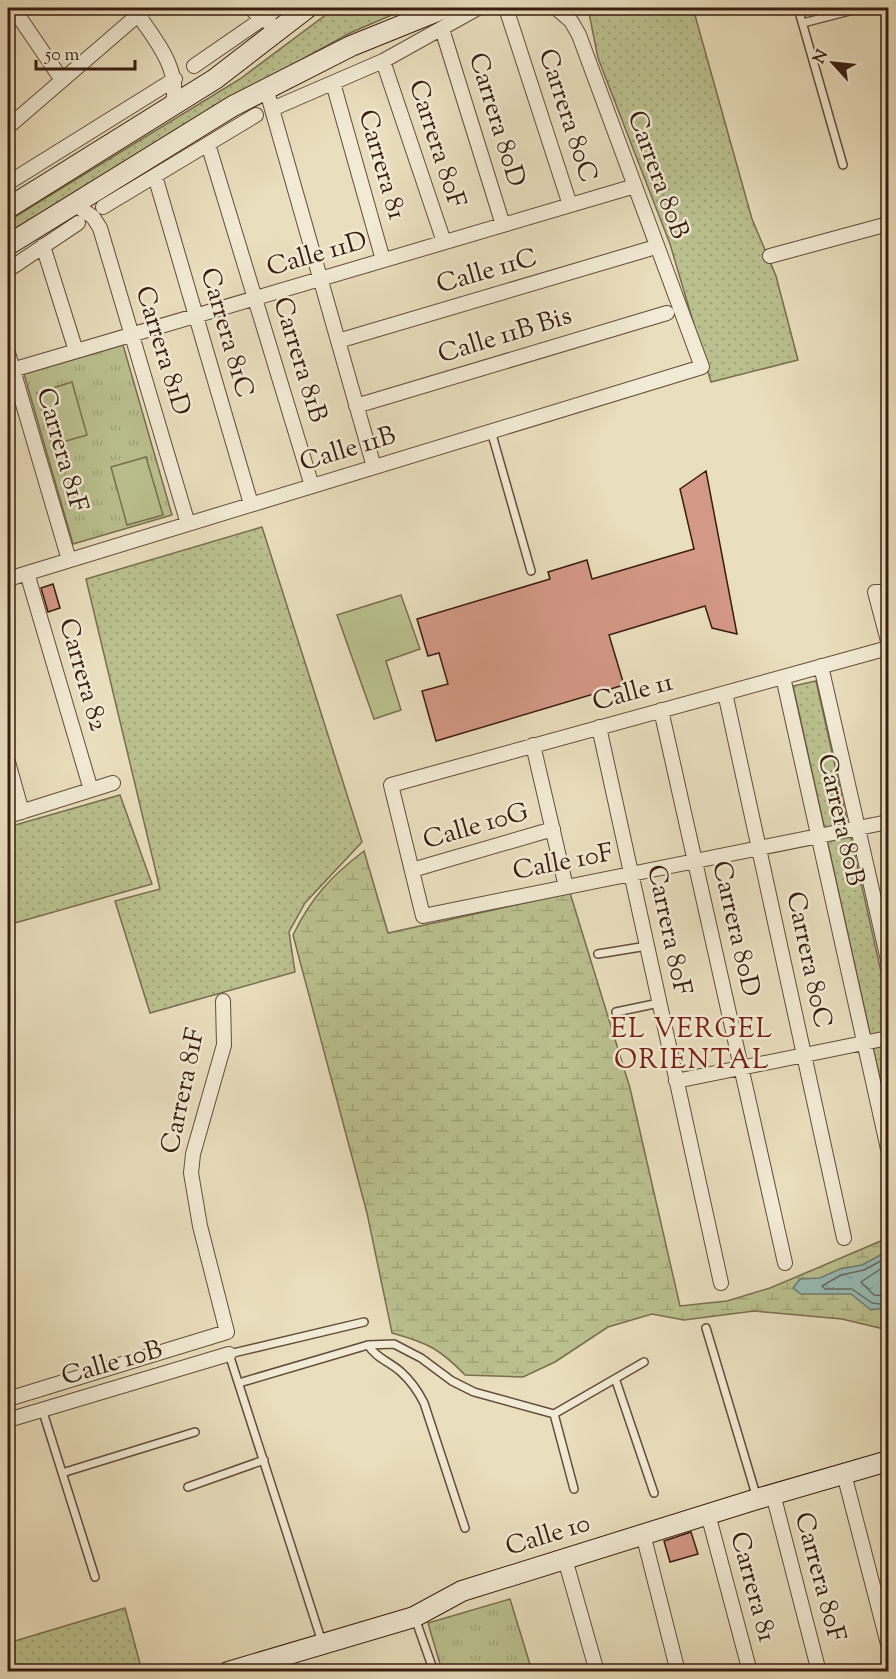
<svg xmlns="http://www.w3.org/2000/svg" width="896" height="1679" font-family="'Sorts Mill Goudy',serif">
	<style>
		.grass { fill: url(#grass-dots); stroke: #796e4f; stroke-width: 1.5 }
		.wetland { fill: url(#wetland-marsh); stroke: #796e4f; stroke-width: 1.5 }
		.park { fill: url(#park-tufts); stroke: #796e4f; stroke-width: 1.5 }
		.pitch { fill: #bac08e; stroke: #796e4f; stroke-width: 1.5 }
		.water { fill: url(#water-ripples); stroke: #717c73; stroke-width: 1.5 }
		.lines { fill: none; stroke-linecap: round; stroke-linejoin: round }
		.shore { stroke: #686c62; stroke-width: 1.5 }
		.building { fill: #d49886; stroke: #381c10; stroke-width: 1.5 }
		.lane-casing { stroke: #644c3b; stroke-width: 10 }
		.street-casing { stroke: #644c3b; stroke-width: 16 }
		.secondary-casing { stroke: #381c10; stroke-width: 22 }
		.lane { stroke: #f1ead4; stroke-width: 7 }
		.street { stroke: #f1ead4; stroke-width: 14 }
		.secondary { stroke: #f1ead4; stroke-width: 20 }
		.labels { text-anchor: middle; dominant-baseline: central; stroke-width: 5; stroke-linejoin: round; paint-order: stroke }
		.street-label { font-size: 26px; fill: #381c10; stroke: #f1ead4 }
		.neighbourhood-label { font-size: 27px; letter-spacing: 1.5px; fill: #7a1f14; stroke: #f1ead4 }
	</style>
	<defs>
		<pattern id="grass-dots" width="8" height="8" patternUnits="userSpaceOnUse" patternTransform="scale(1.5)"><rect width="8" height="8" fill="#bac08e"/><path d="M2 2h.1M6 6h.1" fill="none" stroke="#a1a479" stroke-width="1.8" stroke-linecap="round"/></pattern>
		<pattern id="wetland-marsh" width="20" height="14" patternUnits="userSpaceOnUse" patternTransform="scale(1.5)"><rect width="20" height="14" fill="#bac08e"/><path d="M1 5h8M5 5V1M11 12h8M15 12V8" fill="none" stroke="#a1a479"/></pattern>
		<pattern id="park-tufts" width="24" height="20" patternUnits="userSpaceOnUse" patternTransform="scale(1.5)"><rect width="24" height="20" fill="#bac08e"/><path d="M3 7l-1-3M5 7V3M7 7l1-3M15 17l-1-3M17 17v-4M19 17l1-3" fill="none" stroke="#a1a479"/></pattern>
		<pattern id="water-ripples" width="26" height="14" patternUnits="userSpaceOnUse" patternTransform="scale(1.5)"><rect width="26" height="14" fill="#97bcb5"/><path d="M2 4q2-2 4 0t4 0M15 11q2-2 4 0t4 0" fill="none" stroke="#83a19b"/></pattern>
	</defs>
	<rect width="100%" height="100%" fill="#e9debd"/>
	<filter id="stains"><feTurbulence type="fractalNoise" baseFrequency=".00333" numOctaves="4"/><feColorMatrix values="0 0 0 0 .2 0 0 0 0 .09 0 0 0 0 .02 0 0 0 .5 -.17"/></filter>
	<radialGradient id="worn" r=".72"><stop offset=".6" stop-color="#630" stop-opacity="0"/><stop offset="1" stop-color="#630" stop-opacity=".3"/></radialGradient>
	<!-- grass -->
	<path class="grass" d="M335,8H408L350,33L211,109L8,233V221L240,79Z
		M588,8H693L752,219L776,276L798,360L711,382L670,244L598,58Z
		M262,527L362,842L305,903L289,932L295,972L150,1013L115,901L160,889L86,579Z
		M816,681L888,1003V1115L793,686Z
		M120,795L152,884L8,925V827Z
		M125,1608L142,1671H8V1643Z"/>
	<!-- wetland -->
	<path class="wetland" d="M364,851L388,933L570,893L630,1088L680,1306L727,1301L770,1288L888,1238V1330L842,1319L754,1311L684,1320L652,1314L608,1327L555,1362L523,1377L465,1375C440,1349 428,1343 392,1333L367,1213L293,935C311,898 331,876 364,851Z"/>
	<!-- park -->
	<path class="park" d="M123,345L172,515L73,544L24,374Z
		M510,1599L532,1671H442L428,1623Z"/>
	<!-- pitch -->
	<path class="pitch" d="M72,382L87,435L52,445L37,393Z
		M146,457L163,515L127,525L111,467Z
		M401,595L420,649L386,661L401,710L374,719L337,615Z"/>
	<!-- water -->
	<path class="water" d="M888,1251V1312L882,1308L871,1310L851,1294H801L793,1288L800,1279L820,1278L840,1269L862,1265Z"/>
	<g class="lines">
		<!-- shore -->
		<path class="shore" d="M888,1257L864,1270L841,1275L822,1286L825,1289H852L872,1303L888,1305
			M888,1264L861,1282L874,1295L888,1296"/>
	</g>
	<!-- building -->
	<path class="building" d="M706,471L737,634L712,628L705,606L609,635L624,685L436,741L422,691L448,684L439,653L428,656L417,619L550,579L548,572L587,560L592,579L694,549L680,489Z
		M53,584L60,608L48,612L41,588Z
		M691,1532L698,1554L670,1562L664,1541Z"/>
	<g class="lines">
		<defs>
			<path id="lane" d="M798,8L843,165
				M803,23L861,8
				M491,431L531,571
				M598,954L647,946
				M616,1012L659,1003
				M706,1328L757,1498
				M368,1345C376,1358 390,1362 401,1372C411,1381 418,1391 424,1403L465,1528
				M616,1381L654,1493
				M239,1383L368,1345L394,1344L421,1358L452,1381L474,1392L554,1414L574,1489
				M42,1409L95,1577
				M554,1414L644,1362
				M62,1473L195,1432
				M188,1487L264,1460
				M415,1618L434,1672
				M322,1642L229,1354L364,1322"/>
			<path id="street" d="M13,8L62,80
				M251,8L258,16L271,24
				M506,8L570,205
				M134,9C153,37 183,70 172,106
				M442,29L503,225
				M383,61L444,242
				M194,66L278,8
				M333,83L383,260
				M266,88L374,467
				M272,109L383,61L478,8
				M8,127L146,8
				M208,144L312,486
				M155,176L251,504
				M8,183L175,79
				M73,203L93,217L100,228L188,524
				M103,207L256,115
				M43,246L76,351
				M770,256L888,224
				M8,270L78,223
				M338,341L649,249
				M8,353L69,560
				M12,370L635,186
				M356,406L667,313
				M27,573L91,790
				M8,579L702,367L579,35L571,21L556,8
				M888,592H875L888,641
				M888,648L391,785L423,916L888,822
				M821,666L888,960
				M783,677L888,1149
				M725,693L844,1238
				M661,710L785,1263
				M599,727L721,1283
				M533,745L566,887
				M8,762L22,812
				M8,816L113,783
				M412,870L553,829
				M676,1081L888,1038
				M8,1399L227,1332L200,1226L191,1173L193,1154L224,1045L223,1001
				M8,1420L229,1354
				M844,1474L888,1644
				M773,1494L819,1672
				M708,1514L750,1672
				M643,1534L678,1672
				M565,1559L597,1672"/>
			<path id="secondary" d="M8,208L215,79L307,8
				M8,245L233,106L351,46L445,8
				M228,1672L414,1617L462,1591L757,1499L888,1461"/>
		</defs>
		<!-- lane casing -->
		<use href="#lane" class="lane-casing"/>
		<!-- street casing -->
		<use href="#street" class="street-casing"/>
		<!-- secondary casing -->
		<use href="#secondary" class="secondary-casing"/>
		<!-- lane -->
		<use href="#lane" class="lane"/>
		<!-- street -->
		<use href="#street" class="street"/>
		<!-- secondary -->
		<use href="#secondary" class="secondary"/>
	</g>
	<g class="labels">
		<!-- street labels -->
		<g class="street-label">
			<text transform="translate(567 116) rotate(72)">Carrera 80C</text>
			<text transform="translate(496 120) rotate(73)">Carrera 80D</text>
			<text transform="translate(436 144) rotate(72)">Carrera 80F</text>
			<text transform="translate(381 165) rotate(74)">Carrera 81</text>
			<text transform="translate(657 175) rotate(70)">Carrera 80B</text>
			<text transform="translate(317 255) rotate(-16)">Calle 11D</text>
			<text transform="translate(487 272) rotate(-16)">Calle 11C</text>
			<text transform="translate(226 333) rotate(74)">Carrera 81C</text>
			<text transform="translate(505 336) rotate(-17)">Calle 11B Bis</text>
			<text transform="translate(162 351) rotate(73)">Carrera 81D</text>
			<text transform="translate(299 360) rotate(73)">Carrera 81B</text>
			<text transform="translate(61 450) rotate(74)">Carrera 81F</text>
			<text transform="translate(348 450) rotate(-17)">Calle 11B</text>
			<text transform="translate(82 675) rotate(74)">Carrera 82</text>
			<text transform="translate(633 693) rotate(-15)">Calle 11</text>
			<text transform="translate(840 820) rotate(77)">Carrera 80B</text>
			<text transform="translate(476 827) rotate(-16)">Calle 10G</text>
			<text transform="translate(563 863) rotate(-11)">Calle 10F</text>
			<text transform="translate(735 929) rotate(77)">Carrera 80D</text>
			<text transform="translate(668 930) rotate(78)">Carrera 80F</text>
			<text transform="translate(808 960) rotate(78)">Carrera 80C</text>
			<text transform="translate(184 1091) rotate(-78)">Carrera 81F</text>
			<text transform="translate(112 1364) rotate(-16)">Calle 10B</text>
			<text transform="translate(548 1536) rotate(-17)">Calle 10</text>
			<text transform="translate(819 1577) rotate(75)">Carrera 80F</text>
			<text transform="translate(752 1587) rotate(75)">Carrera 81</text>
		</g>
		<!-- neighbourhood labels -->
		<g class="neighbourhood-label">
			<text x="692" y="1030">EL VERGEL<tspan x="692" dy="31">ORIENTAL</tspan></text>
		</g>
	</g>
	<!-- margin -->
	<rect width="896" height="1679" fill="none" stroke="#e9debd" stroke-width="30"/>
	<rect x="9" y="9" width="878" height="1661" fill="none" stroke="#381c10" stroke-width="3"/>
	<rect x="15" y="15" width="866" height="1649" fill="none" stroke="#381c10" stroke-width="1.5"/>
	<!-- north arrow -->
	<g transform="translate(833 63) rotate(297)" stroke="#f1ead4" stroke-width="4.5" paint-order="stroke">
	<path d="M0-4.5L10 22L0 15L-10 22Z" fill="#381c10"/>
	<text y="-9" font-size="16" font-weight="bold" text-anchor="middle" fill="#381c10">N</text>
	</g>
	<!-- scale -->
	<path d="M36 60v9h99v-9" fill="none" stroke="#381c10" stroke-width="3"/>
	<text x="45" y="60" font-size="18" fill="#381c10" stroke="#f1ead4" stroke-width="4.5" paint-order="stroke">50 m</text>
	<rect width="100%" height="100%" filter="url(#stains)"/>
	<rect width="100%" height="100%" fill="url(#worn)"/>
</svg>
